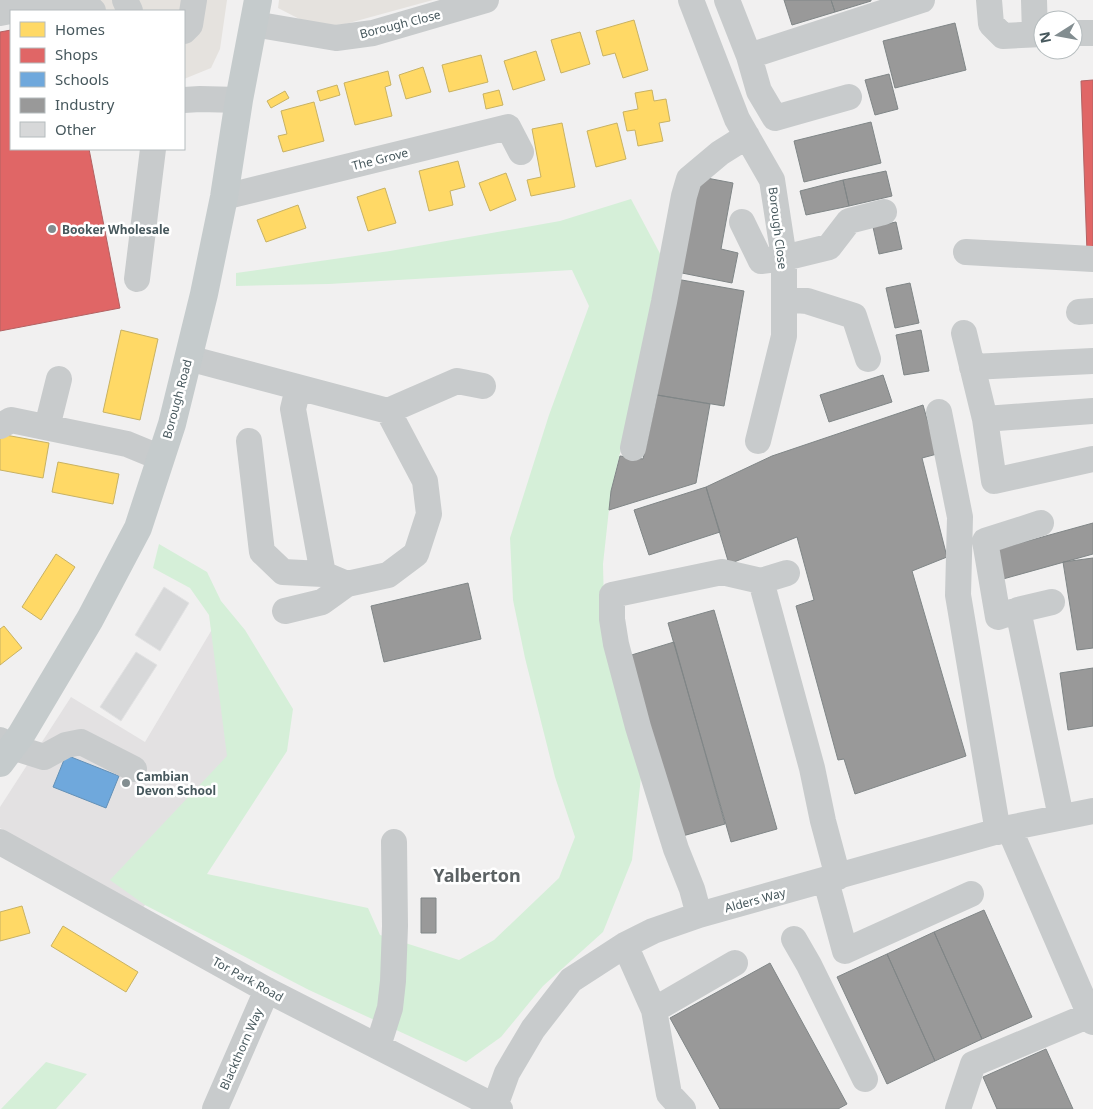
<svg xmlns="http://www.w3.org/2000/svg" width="1093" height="1109" font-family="'Noto Sans',sans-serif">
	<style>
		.commercial { fill: #e5e2de }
		.education { fill: #e3e1e2 }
		.green { fill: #d5efd8 }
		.homes { fill: #ffd966; stroke: #c8b263 }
		.shops { fill: #e06666; stroke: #b26263 }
		.schools { fill: #6fa8dc; stroke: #6390b6 }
		.industry { fill: #999; stroke: #808687 }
		.building { fill: #d7d8d9; stroke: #e2e2e3 }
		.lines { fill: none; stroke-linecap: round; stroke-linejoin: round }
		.minor { stroke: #c8cbcc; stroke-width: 26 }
		.major { stroke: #c5cbcc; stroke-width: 28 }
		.poi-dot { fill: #828d90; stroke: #fff; stroke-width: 2 }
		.labels { text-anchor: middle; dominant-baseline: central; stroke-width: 5; stroke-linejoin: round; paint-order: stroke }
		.street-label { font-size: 12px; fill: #47585d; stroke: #fff }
		.poi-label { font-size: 12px; font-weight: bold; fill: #47585d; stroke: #fff; text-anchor: start }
		.district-label { font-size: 18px; font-weight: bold; fill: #5c6264; stroke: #fff }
	</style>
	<rect width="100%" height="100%" fill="#f1f0f0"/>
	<!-- commercial -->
	<path class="commercial" d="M99,0H227L220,49L211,68L184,79V11H102Z
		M279,0H433L338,26L317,28L278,8Z"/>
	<!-- education -->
	<path class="education" d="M220,616L254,759L142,909L0,828V807L71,697L145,742Z"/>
	<!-- green -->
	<path class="green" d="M631,199L665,263L611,491L603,564L605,647L641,777L632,860L603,932L543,986L501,1037L466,1062L309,990L145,905L110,880L227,756L209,615L190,588L153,568L159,544L207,572L221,601L245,630L293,709L287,751L207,874L368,908L380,935L459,960L494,940L559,878L575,837L555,777L525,658L513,600L510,538L549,415L589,306L572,270L329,284L236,286V273L390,251L560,221Z
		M46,1062L87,1074L56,1109H1Z"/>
	<!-- homes -->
	<path class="homes" d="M634,20L648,70L623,78L615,53L603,56L596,31Z
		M580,32L590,64L561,73L551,40Z
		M536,51L545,80L513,90L504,61Z
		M481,55L488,82L449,92L442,65Z
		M423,67L431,92L406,99L399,75Z
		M388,71L391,85L385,87L392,116L355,125L344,83Z
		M337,85L340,95L320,101L317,91Z
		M499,90L503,105L486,109L483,94Z
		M652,90L654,101L666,99L670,121L659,123L663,141L638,146L635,130L627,131L623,112L638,109L635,93Z
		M285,91L289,98L271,108L267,101Z
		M314,102L324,141L283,152L278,136L287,134L281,111Z
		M562,123L575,187L531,196L527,180L541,177L532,129Z
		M617,123L626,159L596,167L587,131Z
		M458,161L465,187L450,191L453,205L429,211L419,171Z
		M506,173L516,200L490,211L479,183Z
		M385,188L396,223L368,231L357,197Z
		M298,205L306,228L266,242L257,220Z
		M121,330L158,339L140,420L103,412Z
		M0,434L49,443L43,478L0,470Z
		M58,462L119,474L113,504L52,492Z
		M56,554L75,567L41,620L22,607Z
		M4,626L22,648L0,665V629Z
		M22,906L30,933L0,941V912Z
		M63,926L138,972L126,992L51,946Z"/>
	<!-- shops -->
	<path class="shops" d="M11,30V149H89L120,308L0,331V32Z
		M1093,80V252H1087L1081,81Z"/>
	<!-- schools -->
	<path class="schools" d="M66,755L119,776L106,808L53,787Z"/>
	<!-- industry -->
	<path class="industry" d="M784,0H831L835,12L792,25Z
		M831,0H871V1L835,12Z
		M955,23L966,70L895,88L883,41Z
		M889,74L898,109L875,115L865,80Z
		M871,122L881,163L804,182L794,141Z
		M886,171L892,196L849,206L843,180Z
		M696,176L733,183L721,249L738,253L732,283L677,272Z
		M843,180L849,206L806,215L800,191Z
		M896,222L902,249L879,254L873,227Z
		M676,279L744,291L724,406L657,395Z
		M910,283L919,323L895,328L886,288Z
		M921,330L929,371L904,375L896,335Z
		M883,375L892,402L829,422L820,395Z
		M657,395L710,404L696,483L609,510L611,491L620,456L643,459Z
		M923,405L937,454L922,458L947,557L912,571L966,756L855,794L844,759L838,760L796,606L814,600L797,537L729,564L706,487L772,456Z
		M706,487L720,532L649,555L634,510Z
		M1093,523V554L1003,579L995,550Z
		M1093,558V648L1077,650L1063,562Z
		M468,583L481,639L384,662L371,606Z
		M714,610L777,829L731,842L668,623Z
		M674,642L725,824L679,837L625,657Z
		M1093,668V726L1068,730L1060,673Z
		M421,898H436V933H421Z
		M984,910L1032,1017L982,1039L934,932Z
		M934,932L982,1039L935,1061L887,954Z
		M887,954L935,1061L887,1084L837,977Z
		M770,963L847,1104L838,1109H720L670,1018Z
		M1046,1049L1073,1109H997L983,1077Z"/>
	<!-- building -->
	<path class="building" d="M164,587L189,603L160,651L135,635Z
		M136,652L157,665L121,721L100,707Z"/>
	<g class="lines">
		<!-- minor -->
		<path class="minor" d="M82,0L93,11
			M125,0L130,11
			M691,0L737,119L772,180L784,258V336L758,441
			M727,0L749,56
			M989,0L991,24L1003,36L1043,34
			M1034,0L1035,34
			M0,13L68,0
			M254,24L336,38L373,33L486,0
			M184,31L190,25L194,0
			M1073,33H1093
			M849,97L775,118L759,91L749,56L922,0
			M184,100L200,99L239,100
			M224,197L508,127L521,152
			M742,222L761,261L784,258L829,247L849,221L884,212
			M966,252L1093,259
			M137,279L153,149
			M784,299L807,301L854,316L868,359
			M1079,312L1093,311
			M964,333L985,419L994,481L1093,459
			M188,358L388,411L457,381L483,386
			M972,367L1093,361
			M298,388L293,409L323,574L347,584L388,575L416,554L429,514L425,481L388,411
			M939,412L960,517L958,595L998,832
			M985,419L1093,411
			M0,426L11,420L127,444L161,458
			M47,427L59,379
			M249,441L262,552L283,572L323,574
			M633,448L664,302L684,196L689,179L720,153L747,136
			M1041,523L985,541L998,617L1018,610L1052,602
			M761,581L787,573
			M1018,610L1061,817
			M285,611L322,602L347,584
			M0,740L12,747L44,757L66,745L81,742L134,769
			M1009,828L1093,1022
			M0,842L267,990L500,1109
			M826,881L845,951L971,894
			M699,915L692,889L676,849L638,727L616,644L612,619V595L722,572L761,581L812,768L823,821L838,877
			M794,939L809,965L865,1079
			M625,945L654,1010L669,1094L683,1109
			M654,1010L735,963
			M378,1046L390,1008L393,981L395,926L394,842
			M495,1106L507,1073L533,1029L571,980L625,945L653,931L699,915L1009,828L1093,811
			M215,1109L267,990
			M958,1109L973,1064L1090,1015"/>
		<!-- major -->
		<path class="major" d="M0,763L21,735L90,619L138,528L172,424L204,294L224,197L239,100L258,0"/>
	</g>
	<!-- markers -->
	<g class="poi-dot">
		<circle cx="52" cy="229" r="5"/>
		<circle cx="126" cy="783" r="5"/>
	</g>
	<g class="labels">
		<!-- street labels -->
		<g class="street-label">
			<text transform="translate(400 24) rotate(-14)">Borough Close</text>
			<text transform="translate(380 159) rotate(-14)">The Grove</text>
			<text transform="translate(778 228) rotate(83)">Borough Close</text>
			<text transform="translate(177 399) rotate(-75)">Borough Road</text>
			<text transform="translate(755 900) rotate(-15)">Alders Way</text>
			<text transform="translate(248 979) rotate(29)">Tor Park Road</text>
			<text transform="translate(241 1049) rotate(-66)">Blackthorn Way</text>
		</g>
		<!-- poi labels -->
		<g class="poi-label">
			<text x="62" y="229">Booker Wholesale</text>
			<text x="136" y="776">Cambian<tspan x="136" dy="14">Devon School</tspan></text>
		</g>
		<!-- district labels -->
		<g class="district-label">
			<text x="477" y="875">Yalberton</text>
		</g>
	</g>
	<!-- legend -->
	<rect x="10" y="10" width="175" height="140" fill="#ffffff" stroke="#b5bcbe"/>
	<rect x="20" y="22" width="25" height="15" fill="#ffd966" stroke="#b5bcbe"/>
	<text x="55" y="35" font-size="15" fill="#47585d">Homes</text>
	<rect x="20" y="48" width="25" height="15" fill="#e06666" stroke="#b5bcbe"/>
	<text x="55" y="60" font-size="15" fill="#47585d">Shops</text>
	<rect x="20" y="72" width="25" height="15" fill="#6fa8dc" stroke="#b5bcbe"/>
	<text x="55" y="85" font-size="15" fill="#47585d">Schools</text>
	<rect x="20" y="98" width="25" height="15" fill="#999999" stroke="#b5bcbe"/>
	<text x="55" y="110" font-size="15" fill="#47585d">Industry</text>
	<rect x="20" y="122" width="25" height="15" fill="#d7d8d9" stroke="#b5bcbe"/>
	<text x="55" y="135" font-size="15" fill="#47585d">Other</text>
	<!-- north arrow -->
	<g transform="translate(1058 35) rotate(259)"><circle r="24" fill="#ffffff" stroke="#b5bcbe"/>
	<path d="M0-4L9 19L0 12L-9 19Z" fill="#828d90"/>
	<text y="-8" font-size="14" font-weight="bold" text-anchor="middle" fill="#47585d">N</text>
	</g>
</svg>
